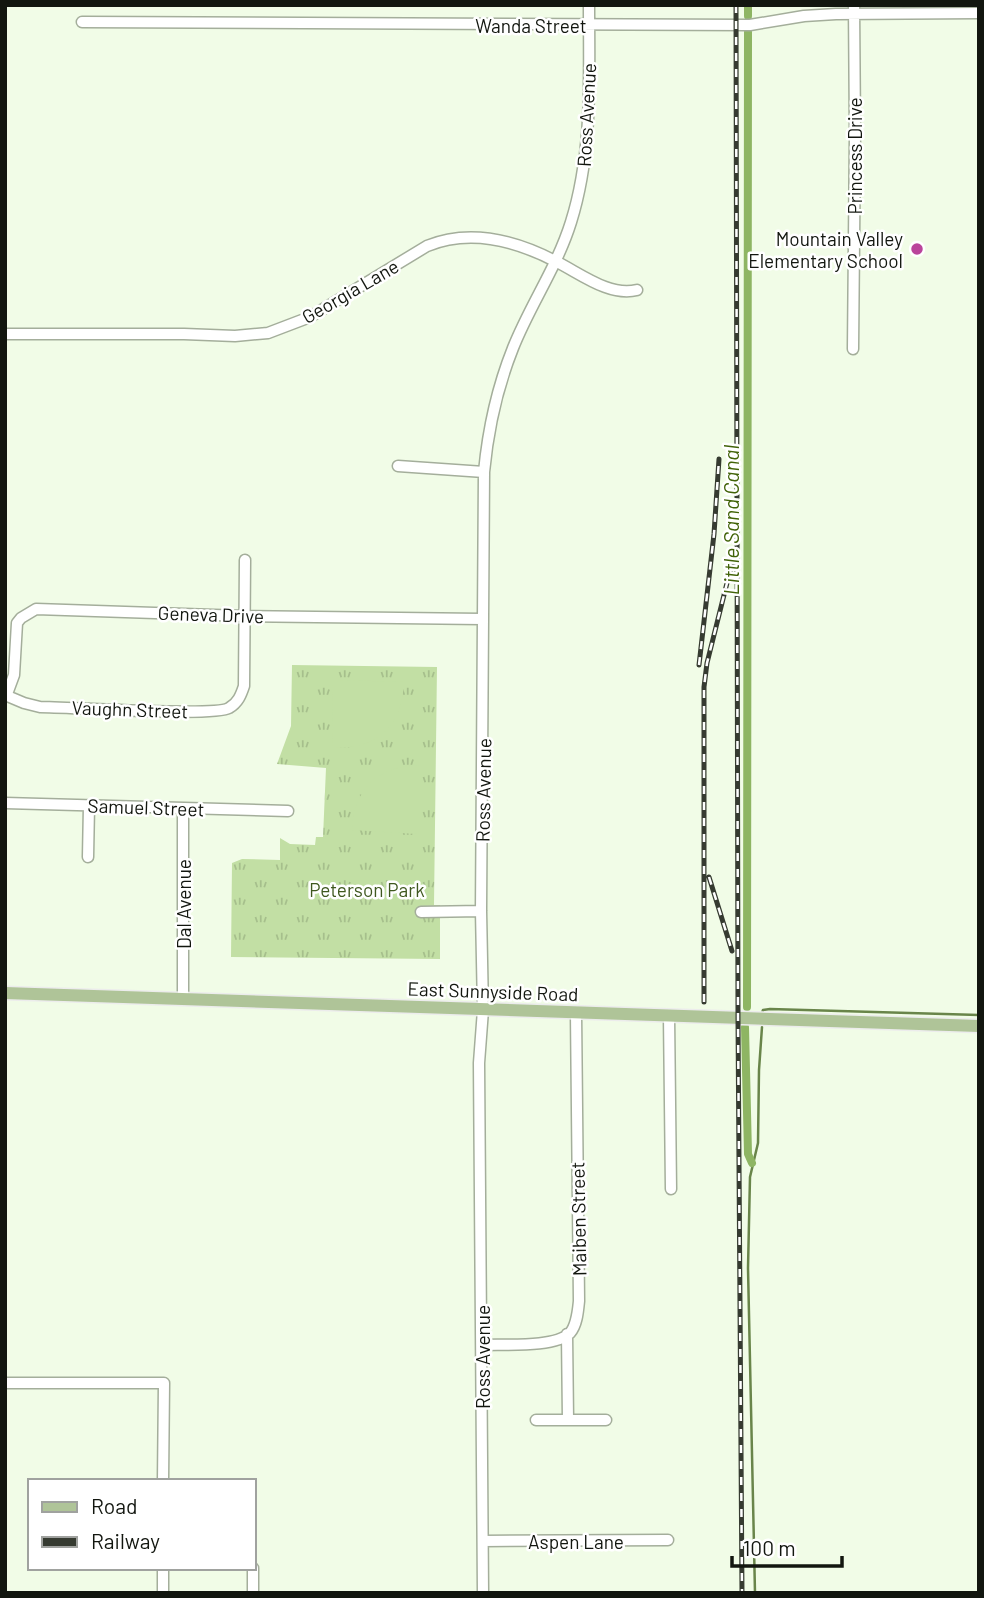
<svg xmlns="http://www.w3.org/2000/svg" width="984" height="1598" font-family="Barlow,sans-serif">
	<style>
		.grass { fill: url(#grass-tufts) }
		.pitch { fill: #c2dfa4 }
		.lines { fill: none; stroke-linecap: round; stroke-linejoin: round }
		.stream { stroke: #69854a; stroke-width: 2.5 }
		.canal { stroke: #8eb563; stroke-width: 8 }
		.minor-casing { stroke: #a4ae9b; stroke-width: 13 }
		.major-casing { stroke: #ececec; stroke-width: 15 }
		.minor { stroke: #fff; stroke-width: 10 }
		.major { stroke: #afc498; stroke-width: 12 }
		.rail-casing { stroke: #363b31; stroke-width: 5 }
		.rail { stroke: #fff; stroke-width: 2.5; stroke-dasharray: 8; stroke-linecap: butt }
		.poi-dot { fill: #ba449b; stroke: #fff; stroke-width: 2.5 }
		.labels { text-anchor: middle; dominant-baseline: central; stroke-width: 5; stroke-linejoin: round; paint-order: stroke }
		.street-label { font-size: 19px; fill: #12160f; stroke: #fff }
		.poi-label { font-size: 19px; fill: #12160f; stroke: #fff; text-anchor: end }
		.park-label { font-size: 19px; fill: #3f581f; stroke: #fff }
		.water-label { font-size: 21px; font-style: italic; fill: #416308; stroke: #fff }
	</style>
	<defs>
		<pattern id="grass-tufts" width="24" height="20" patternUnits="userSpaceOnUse" patternTransform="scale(1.75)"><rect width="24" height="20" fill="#c2dfa4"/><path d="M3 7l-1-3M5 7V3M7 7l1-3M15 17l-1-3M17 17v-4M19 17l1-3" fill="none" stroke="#a6bf8c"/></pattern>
	</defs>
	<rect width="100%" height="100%" fill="#f1fce7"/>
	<!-- grass -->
	<path class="grass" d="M292,665L437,667L434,905H440V959L231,957L232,863L242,859L280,860V838L290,844L315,845L316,837H323L326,768L277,764L291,726Z"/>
	<!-- pitch -->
	<path class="pitch" d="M339,680L404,682C402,728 377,749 332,748L333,685Z
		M420,765V829L416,834L352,830C354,788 378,766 420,765Z"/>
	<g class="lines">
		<!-- stream -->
		<path class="stream" d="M762,1013L763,1010L770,1009L979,1015
			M755,1593L748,1268L750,1177L758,1143L759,1070L762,1027"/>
		<!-- canal -->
		<path class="canal" d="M748,5V16
			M747,1007L748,32
			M745,1027L748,1154L752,1163"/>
		<defs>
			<path id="minor" d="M82,22L750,25L804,16L836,14L979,13
				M5,334H184L235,336L268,333L310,317L427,246C471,228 517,241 557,262C581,274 610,297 637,290
				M853,349L855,134L854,5
				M398,466L484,472
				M7,694L14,675L17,623L21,618L36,609L244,616L482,619
				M5,695L24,703L40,707C68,707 214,717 229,708C238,703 241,695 244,686L245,560
				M5,803L288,811
				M88,857L89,806
				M421,912L481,911
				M183,999V808
				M669,1016L671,1189
				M567,1334L568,1420
				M483,1345C504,1344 555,1348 570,1333C577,1325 578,1311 579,1301L576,1013
				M5,1383H164L163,1481
				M536,1420H606
				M483,1541L668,1540
				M163,1593V1568
				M253,1593V1568
				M483,1593L479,1063L483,1010L481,911L484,472C488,430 497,388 513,348C530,305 557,267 571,222C593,152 589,78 589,5"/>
			<path id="major" d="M5,993L979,1026"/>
		</defs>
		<!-- minor casing -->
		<use href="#minor" class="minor-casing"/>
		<!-- major casing -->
		<use href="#major" class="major-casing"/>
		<!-- minor -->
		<use href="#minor" class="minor"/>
		<!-- major -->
		<use href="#major" class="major"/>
		<defs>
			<path id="rail" d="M736,5L738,1019L742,1593
				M699,665L714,534L719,459
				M709,877L732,951
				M704,1002V687L707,663L732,563"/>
		</defs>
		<!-- rail casing -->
		<use href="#rail" class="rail-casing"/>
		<!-- rail -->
		<use href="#rail" class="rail"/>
	</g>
	<!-- markers -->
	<circle class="poi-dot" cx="917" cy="249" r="7"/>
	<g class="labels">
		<!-- street labels -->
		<g class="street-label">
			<text x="531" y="25">Wanda Street</text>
			<text transform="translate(586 115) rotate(-87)">Ross Avenue</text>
			<text transform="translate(854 156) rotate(-90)">Princess Drive</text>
			<text transform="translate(350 291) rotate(-30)">Georgia Lane</text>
			<text transform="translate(211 614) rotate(2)">Geneva Drive</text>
			<text transform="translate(130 709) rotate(2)">Vaughn Street</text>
			<text transform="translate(483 790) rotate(-89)">Ross Avenue</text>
			<text transform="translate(146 807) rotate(2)">Samuel Street</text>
			<text transform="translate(183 904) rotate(-90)">Dal Avenue</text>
			<text transform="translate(493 991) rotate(2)">East Sunnyside Road</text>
			<text transform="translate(578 1219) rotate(-91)">Maiben Street</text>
			<text transform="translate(482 1357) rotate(-90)">Ross Avenue</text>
			<text x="576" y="1541">Aspen Lane</text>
		</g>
		<!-- poi labels -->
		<g class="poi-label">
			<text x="903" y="238">Mountain Valley<tspan x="903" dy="22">Elementary School</tspan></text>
		</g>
		<!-- park labels -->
		<g class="park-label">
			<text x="367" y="889">Peterson Park</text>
		</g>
		<!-- water labels -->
		<g class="water-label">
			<text transform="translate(730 520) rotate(-90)">Little Sand Canal</text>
		</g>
	</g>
	<!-- border -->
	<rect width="984" height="1598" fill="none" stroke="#12160f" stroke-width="14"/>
	<!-- legend -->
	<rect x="28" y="1479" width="228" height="91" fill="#ffffff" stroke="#a0a29f" stroke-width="2"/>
	<rect x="42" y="1502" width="35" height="10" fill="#afc498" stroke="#a0a29f" stroke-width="2"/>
	<text x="91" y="1514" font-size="21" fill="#12160f">Road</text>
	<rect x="42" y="1537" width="35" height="10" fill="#363b31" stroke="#a0a29f" stroke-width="2"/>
	<text x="91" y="1549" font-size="21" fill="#12160f">Railway</text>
	<!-- scale -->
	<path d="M732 1556v10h110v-10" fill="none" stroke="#12160f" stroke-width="3.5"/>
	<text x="743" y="1556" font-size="21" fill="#12160f" stroke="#ffffff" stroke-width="5" paint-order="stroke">100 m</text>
</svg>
